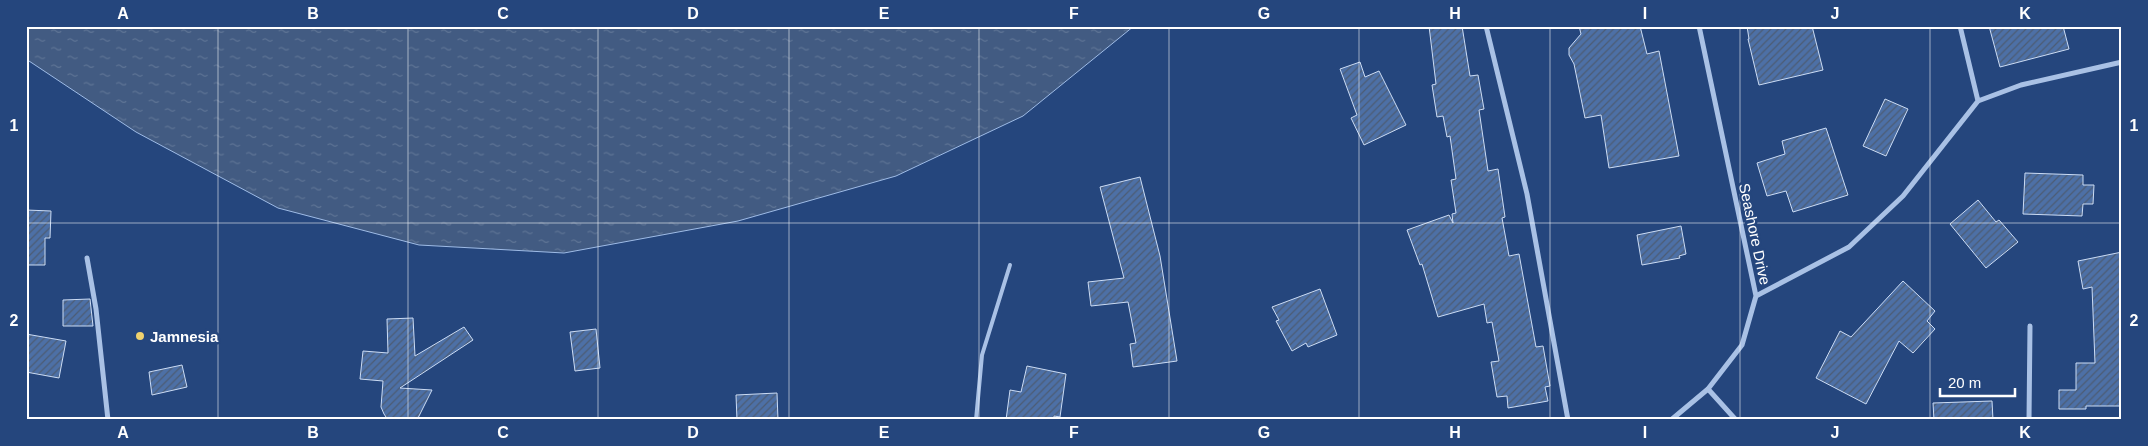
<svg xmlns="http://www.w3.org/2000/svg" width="2148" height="446" font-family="Arial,sans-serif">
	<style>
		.water { fill: url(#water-ripples); stroke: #9ebbe6 }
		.building { fill: url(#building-hatch); stroke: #ccdcf4 }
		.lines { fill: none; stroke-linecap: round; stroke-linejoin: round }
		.lane { stroke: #a9c1e5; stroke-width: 4 }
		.street { stroke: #a9c1e5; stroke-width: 5 }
		.grid { fill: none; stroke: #fff; stroke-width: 1; stroke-opacity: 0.55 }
		.poi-dot { fill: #efd16e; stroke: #25467d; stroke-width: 2 }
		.labels { text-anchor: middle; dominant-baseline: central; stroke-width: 5; stroke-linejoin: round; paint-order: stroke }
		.street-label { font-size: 15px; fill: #fff; stroke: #25467d }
		.poi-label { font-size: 15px; font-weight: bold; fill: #fff; stroke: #25467d; text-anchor: start }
		.neatline { fill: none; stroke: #fff; stroke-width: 2 }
		.grid-label { font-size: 16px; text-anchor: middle; font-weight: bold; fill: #fff }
	</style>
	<defs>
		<pattern id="water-ripples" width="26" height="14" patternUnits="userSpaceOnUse" patternTransform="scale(1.25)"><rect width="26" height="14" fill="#425b82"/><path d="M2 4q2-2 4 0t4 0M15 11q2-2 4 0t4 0" fill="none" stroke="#5e7495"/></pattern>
		<pattern id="building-hatch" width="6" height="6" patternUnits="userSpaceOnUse" patternTransform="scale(1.25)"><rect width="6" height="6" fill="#4d70a6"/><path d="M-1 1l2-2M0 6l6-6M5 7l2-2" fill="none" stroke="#4c5c74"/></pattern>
	</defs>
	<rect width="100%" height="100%" fill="#25467d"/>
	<!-- water -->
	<path class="water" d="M26,26H1134L1023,116L896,176L738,221L564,253L419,245L278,208L136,132L26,59Z"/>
	<!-- building -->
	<path class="building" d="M1429,26H1462L1470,76L1478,75L1484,109L1479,110L1488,171L1498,169L1505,217L1502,218L1509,256L1519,254L1536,347L1543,346L1550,386L1545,387L1548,401L1508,408L1507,396L1497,397L1491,362L1499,361L1492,322L1487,323L1484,304L1438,317L1422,264L1420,265L1407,230L1449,215L1453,223L1452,214L1456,213L1451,180L1456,179L1450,136L1447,137L1443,116L1437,117L1432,85L1436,84Z
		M1579,26H1640L1647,54L1659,51L1679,156L1609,168L1601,115L1585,118L1574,64L1569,55V48L1581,34Z
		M1747,26H1812L1823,70L1759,85L1748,39H1749Z
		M1989,26H2063L2069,49L2000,67Z
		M1360,62L1365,77L1379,71L1406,125L1364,145L1351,118L1357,115L1340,69Z
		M1885,99L1908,109L1886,156L1863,146Z
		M1826,128L1848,195L1793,212L1786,191L1767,196L1757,163L1785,154L1782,141Z
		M2025,173L2083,175V185H2094L2093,204H2083L2082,216L2023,214Z
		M1140,177L1160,256L1177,361L1133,367L1130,344L1136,343L1128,302L1091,306L1088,282L1124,278L1100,187Z
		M1978,200L1996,222L1999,220L2018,242L1986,268L1950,224Z
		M26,210L51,211L50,238H45V265H26Z
		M1681,226L1686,254L1679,256L1680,258L1642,265L1637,235Z
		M2122,252V406H2086V409H2059V390H2076V363H2095L2092,287L2083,289L2078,261Z
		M1903,281L1935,311L1927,321L1935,329L1913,353L1899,341L1866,404L1816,378L1840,331L1851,337Z
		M1320,289L1337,335L1308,347L1306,343L1292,351L1276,321L1279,320L1272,307Z
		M90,299L93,326H63V300Z
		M413,318L415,356L464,327L473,340L400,388L432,390L417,420H388L384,414L381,407L383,381L360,379L363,351L388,353L387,319Z
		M596,329L600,368L575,371L570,332Z
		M26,334L66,341L59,378L26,372Z
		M182,365L187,387L152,395L149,372Z
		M1027,366L1066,374L1060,417L1054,416V420H1006L1010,390L1021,392Z
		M777,393L778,420H737L736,395Z
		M1992,401L1993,420H1934L1933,403Z"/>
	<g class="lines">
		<!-- lane -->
		<path class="lane" d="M976,420L982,355L1010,265"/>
		<!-- street -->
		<path class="street" d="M1486,26L1527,194L1568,420
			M1960,26L1978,101
			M87,258L96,309L108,420
			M1756,296L1849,247L1903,196L1978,101L2021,85L2122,62
			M1708,389L1736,420
			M1671,420L1708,389L1742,345L1756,296L1699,26
			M2029,420L2030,326"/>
	</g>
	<!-- grid -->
	<path class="grid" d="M218,26V420M408,26V420M598,26V420M789,26V420M979,26V420M1169,26V420M1359,26V420M1550,26V420M1740,26V420M1930,26V420M26,223H2122"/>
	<!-- markers -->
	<circle class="poi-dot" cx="140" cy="336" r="5"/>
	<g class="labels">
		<!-- street labels -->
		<g class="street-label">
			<text transform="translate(1755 234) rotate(78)">Seashore Drive</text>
		</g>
		<!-- poi labels -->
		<g class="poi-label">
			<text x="150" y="336">Jamnesia</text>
		</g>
	</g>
	<!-- border -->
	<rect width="2148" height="446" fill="none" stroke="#25467d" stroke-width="55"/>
	<!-- scale -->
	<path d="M1940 388v8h75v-8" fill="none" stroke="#ffffff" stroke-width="2.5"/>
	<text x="1948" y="388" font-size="15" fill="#ffffff" stroke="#25467d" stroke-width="4" paint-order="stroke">20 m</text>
	<rect x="28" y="28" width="2092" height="390" class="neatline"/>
	<g class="grid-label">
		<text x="123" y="19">A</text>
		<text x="313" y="19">B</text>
		<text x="503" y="19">C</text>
		<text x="693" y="19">D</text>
		<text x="884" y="19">E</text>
		<text x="1074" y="19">F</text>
		<text x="1264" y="19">G</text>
		<text x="1455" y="19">H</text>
		<text x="1645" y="19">I</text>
		<text x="1835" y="19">J</text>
		<text x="2025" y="19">K</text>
		<text x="14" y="131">1</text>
		<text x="2134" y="131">1</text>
		<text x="14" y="326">2</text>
		<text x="2134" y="326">2</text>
		<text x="123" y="438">A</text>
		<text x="313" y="438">B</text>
		<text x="503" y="438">C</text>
		<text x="693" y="438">D</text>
		<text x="884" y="438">E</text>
		<text x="1074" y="438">F</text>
		<text x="1264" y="438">G</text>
		<text x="1455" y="438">H</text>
		<text x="1645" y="438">I</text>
		<text x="1835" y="438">J</text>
		<text x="2025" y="438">K</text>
	</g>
</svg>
